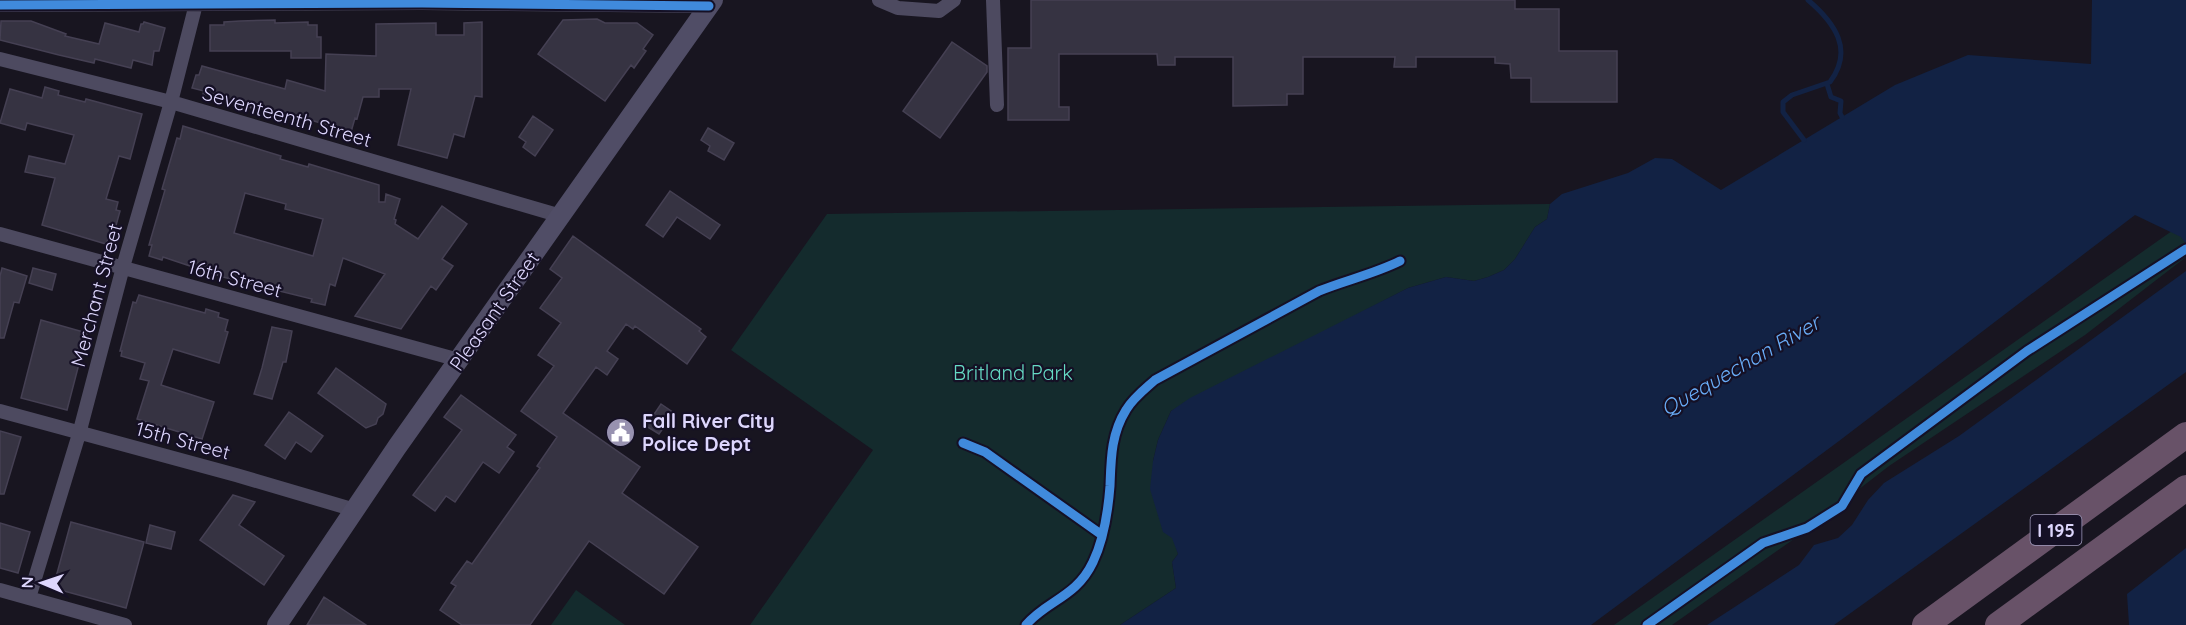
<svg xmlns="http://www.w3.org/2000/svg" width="2186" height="625" font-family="Quicksand,sans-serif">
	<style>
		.green { fill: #142b2d }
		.water { fill: #122244 }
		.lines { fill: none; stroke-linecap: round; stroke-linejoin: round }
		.stream { stroke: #122244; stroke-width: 5 }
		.building { fill: #363342; stroke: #454053; stroke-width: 1.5; fill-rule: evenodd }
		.street { stroke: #4d4a60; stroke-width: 14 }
		.secondary { stroke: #504d66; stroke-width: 20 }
		.highway { stroke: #685268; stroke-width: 26 }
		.cycleway-casing { stroke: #151025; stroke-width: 13 }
		.cycleway { stroke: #408adc; stroke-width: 9 }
		.labels { text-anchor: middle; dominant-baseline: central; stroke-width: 4.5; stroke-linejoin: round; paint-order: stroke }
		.shield { fill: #151025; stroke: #a19bbc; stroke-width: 1.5 }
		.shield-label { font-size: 18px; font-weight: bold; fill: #ddd6fd }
		.street-label { font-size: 20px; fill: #ddd6fd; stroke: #151025 }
		.park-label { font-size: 20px; fill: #65dac4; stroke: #151025 }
		.poi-label { font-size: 20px; font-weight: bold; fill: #ddd6fd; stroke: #151025; text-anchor: start }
		.water-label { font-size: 21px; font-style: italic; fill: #69adf8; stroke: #151025 }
	</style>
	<rect width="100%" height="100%" fill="#181520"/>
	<!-- green -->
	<path class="green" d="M1550,204L1547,219L1535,227L1515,259L1504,270L1488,277L1474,281L1446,277L1408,288L1171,411L1158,440L1153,461L1178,554L1172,562L1176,588L1120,625H750L873,450L731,350L827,214Z
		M2186,221V257L2085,335L1889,466L1801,534L1672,625H1614Z
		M576,590L625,625H551Z"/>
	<!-- water -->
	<path class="water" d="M2092,0H2186V244L2181,237L2135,215L1839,441L1591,625H1120L1176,588L1172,562L1178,554L1172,538L1163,532L1150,489L1153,461L1158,440L1171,411L1190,398L1408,288L1446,277L1474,281L1488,277L1504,270L1515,259L1535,227L1547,219L1550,204L1562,194L1628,173L1655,158L1672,159L1721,190L1895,85L1968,55L2091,64Z
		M2186,271V372L1834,625H1707L1799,565L1814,545L1838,538L1852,525L1868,500L1884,483L1959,436Z
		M2186,548V625H2129L2127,594Z"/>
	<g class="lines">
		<!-- stream -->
		<path class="stream" d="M1827,84L1831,97L1841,101L1840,113L1842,117
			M1804,140L1783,112V102L1792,95L1830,82C1854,50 1835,23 1808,0"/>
	</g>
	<!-- building -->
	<path class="building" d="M1031,0H1515V9H1559V51H1617V102H1531V78H1511L1510,64L1495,63V57H1416V67H1394L1395,57H1303V94H1287V105L1233,106V57H1175V65H1158L1157,54H1059V107H1069V120H1008V48H1031Z
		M597,19L605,23H637L653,35L643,49L646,51L634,68L631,65L605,101L538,54L563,20Z
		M275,20V23L308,22V25H317V37H321V58H291V51H210V25H224V22L240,21Z
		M1,21H31L66,34L65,36L99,44L105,23L139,32L141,24H143L144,22L165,28L159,51H154L152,65L133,60L131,68L95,59L94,63L59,55L0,40Z
		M482,22V97L475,96L464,137L454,134L447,158L398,145L411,89H379V97H363L357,119L355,118L351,132L297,116V119L253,105L252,108L203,94L204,91L192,88L196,75H199L202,66L285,89L287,80L325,91L326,54L376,56V24L436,23V35H464V23Z
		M952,42L987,66V72L940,138L903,111Z
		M45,87L59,91L58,95L85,102L86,99L142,114L130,159L119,156L106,199L118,202L116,210L120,211L112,240L108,239L106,244L42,225L55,178L25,172L29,156L65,164L74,135L27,123L25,130L0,123L10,89L42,98Z
		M533,116L553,130L535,156L523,147L526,142L519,137Z
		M183,126L281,156L280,159L308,167L309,164L379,185V202H385L386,194L400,199L394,219L396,220L395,224L418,239L442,206L467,224L442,259L453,266L436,290L431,286L401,329L355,316L385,274L343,258L335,286L330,284L325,305L311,302L312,299L223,277L163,257L162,260L149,256L152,245H149L165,190L162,189L177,138L180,139ZM245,193L286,204L285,209L323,219L313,256L234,233Z
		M708,128L734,143L724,160L708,151L710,146L701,140Z
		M670,191L720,225L710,239L677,217L663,237L646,225Z
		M573,236L701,329L699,331L706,337L687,364L635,326L633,329L626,324L607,351L618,359L607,375L596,367L563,413L640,467L622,493L698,547L664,594L589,541L530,625H462L440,610L456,586L451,583L467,561L472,564L540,468L537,466L557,437L521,411L554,366L538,355L561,323L540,308L562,278L550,269Z
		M2,268L27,276L19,303L14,302L4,338H0V276Z
		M33,268L56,274L52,290L29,283Z
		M139,295L205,313L206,309L219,313L218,317L228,320L225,331L228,332L219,363L173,349L161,385L214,402L202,439L137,419L149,381L140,379L145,363L121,356L122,351H120L133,302L136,303Z
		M41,320L87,333L67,410L21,398Z
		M272,327L292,331L286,362H283L272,399L254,394L262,368Z
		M336,368L386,404L383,414L378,418L376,424L366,428L318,393Z
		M461,395L516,435L507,447L514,452L499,473L483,462L455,502L446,496L435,511L413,495L462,430L444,417Z
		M661,404L674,413L659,434L646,426Z
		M289,412L323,436L311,452L296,442L285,459L265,445Z
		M0,431L21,437L4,494H0Z
		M233,495L255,502L239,525L284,556L264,585L200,540Z
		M71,522L144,542L126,608L53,588Z
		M0,523L30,532L18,573L0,568Z
		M150,525L175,532L171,549L146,543Z
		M324,597L366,625H307Z"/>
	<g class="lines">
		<!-- street -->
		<path class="street" d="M879,0L898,8L939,11L954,0
			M993,0L997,105
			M0,5L422,3L709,6
			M0,59L171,102L561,216
			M0,234L459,360
			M0,411L236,475L355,510
			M0,590L125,625
			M29,598L79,434L123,267L171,102L197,0"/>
		<!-- secondary -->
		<path class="secondary" d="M277,625L397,447L713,0"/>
		<!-- highway -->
		<path class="highway" d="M1925,625L2186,435
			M1998,625L2186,488"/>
		<defs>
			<path id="cycleway" d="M0,5L422,3L709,6
				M963,443L985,452L1102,535
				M1026,625C1047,600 1076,598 1093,562C1104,539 1108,512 1110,486C1111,459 1111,434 1126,410C1133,398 1145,389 1155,380L1319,291C1346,280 1374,274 1400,261
				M1647,625L1763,543L1807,528L1842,506L1861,474L2027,351L2186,249"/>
		</defs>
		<!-- cycleway casing -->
		<use href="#cycleway" class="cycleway-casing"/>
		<!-- cycleway -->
		<use href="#cycleway" class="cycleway"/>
	</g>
	<!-- icons -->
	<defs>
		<symbol id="civic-disc" viewBox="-11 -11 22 22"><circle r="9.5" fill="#9892b0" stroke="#151025"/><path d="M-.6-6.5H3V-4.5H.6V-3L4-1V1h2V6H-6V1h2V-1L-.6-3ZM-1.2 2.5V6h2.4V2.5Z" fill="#fff"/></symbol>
	</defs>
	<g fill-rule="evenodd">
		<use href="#civic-disc" x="604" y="416" width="33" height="33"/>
	</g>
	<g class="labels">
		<!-- shield labels -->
		<rect class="shield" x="2030.5" y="515" width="51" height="30" rx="4.5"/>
		<g class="shield-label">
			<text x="2056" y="530">I 195</text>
		</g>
		<!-- street labels -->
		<g class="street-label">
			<text transform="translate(287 116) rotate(16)">Seventeenth Street</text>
			<text transform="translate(235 278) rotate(15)">16th Street</text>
			<text transform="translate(96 295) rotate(-75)">Merchant Street</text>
			<text transform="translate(494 311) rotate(-55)">Pleasant Street</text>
			<text transform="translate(183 440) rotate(15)">15th Street</text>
		</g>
		<!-- park labels -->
		<g class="park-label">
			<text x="1013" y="372">Britland Park</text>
		</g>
		<!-- poi labels -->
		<g class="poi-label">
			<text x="642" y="420">Fall River City<tspan x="642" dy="23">Police Dept</tspan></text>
		</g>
		<!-- water labels -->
		<g class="water-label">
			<text transform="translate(1740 365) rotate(-30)">Quequechan River</text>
		</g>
	</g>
	<!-- north arrow -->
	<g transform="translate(42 583) rotate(272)" stroke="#151025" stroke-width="4.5" paint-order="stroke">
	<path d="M0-4.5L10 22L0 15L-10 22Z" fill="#ddd6fd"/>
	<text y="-9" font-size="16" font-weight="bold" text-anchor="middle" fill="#ddd6fd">N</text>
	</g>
</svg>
